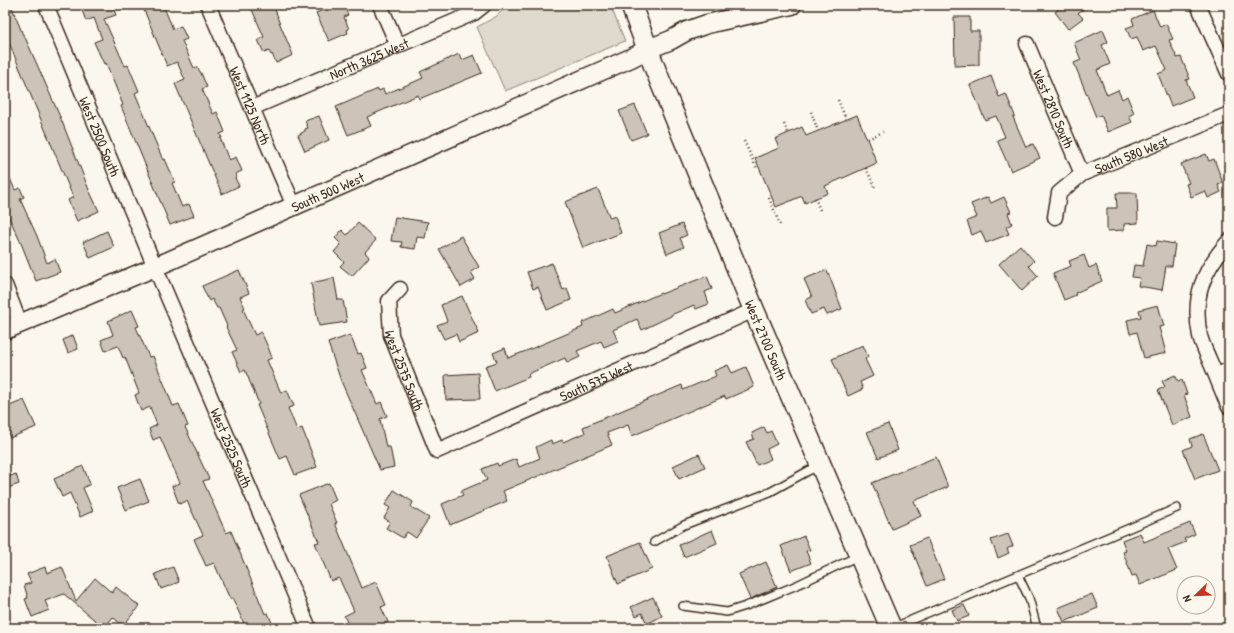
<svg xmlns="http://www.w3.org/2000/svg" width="1234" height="633" font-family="'Patrick Hand',sans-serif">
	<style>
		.green { fill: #dfd9ce; stroke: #8d8276 }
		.building { fill: #ccc4b9; stroke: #3b2a1e }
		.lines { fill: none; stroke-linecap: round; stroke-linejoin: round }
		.service-casing { stroke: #3b2a1e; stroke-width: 10 }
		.minor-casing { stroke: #3b2a1e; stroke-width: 17 }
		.tertiary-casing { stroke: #3b2a1e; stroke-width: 21 }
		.secondary-casing { stroke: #3b2a1e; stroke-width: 23 }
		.path { stroke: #3b2a1e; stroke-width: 2.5; stroke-dasharray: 1 3; stroke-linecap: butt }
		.service { stroke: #fbf7ec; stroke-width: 7 }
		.minor { stroke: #fbf7ec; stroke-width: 14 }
		.tertiary { stroke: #fbf7ec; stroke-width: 18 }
		.secondary { stroke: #fbf7ec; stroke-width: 20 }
		.labels { text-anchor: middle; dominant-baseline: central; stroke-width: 4; stroke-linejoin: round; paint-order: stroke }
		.street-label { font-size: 14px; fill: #3b2a1e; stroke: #fbf7ec }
	</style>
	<rect width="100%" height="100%" fill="#fbf7ec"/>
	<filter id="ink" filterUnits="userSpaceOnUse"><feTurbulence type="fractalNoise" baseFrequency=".025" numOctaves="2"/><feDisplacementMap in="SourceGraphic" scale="8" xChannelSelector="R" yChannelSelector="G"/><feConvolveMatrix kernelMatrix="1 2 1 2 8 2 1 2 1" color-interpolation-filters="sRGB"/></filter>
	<g filter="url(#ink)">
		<!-- green -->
		<path class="green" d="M507,5H610L625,41L505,91L477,27L497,16Z"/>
		<!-- building -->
		<path class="building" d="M5,5H11L23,35H24L61,119L89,190L99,211L77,221L68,200L73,197L5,33Z
			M80,5H112L116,15L104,19L125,66L128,65L139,91L135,93L163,160L165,159L175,182L172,183L182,207L189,204L194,216L170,225L121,106L123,105L106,63L104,64L94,42L102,39L94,18L86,21Z
			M142,5H163L173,29L181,26L187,39L182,41L194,68L197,67L201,73L207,87L202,89L213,114L217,112L225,132L220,134L222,138H220L229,160L236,157L242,171L235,174L237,177L235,178L239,186L222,194L175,84L185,80L177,62L167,66Z
			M250,5H273L278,17H277L293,55L276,63L272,54L271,55L269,51L264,53L258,40L264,37Z
			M336,5H344L348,15L344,17L349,29L347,30L348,33L329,41L316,13Z
			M1054,5H1089L1078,13L1083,18L1068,29L1055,12L1058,10Z
			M1153,10L1160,27L1166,24L1173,39L1169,40L1177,58L1181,57L1190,79L1186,80L1193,97L1171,106L1158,74L1167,70L1156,46L1143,51L1137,37L1131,39L1126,28L1134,25L1132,19Z
			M954,17H970V31H979V65L955,66Z
			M1103,30L1108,42L1102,45L1110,64L1097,70L1107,95L1118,90L1122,99L1127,96L1134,113L1129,116L1132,122L1108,132L1101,115L1096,117L1074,63L1081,60L1074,43Z
			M459,54L462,60L474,55L482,73L419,99L418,95L367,117L371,126L348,135L336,107L378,89L379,91L383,89L385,94L414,82L423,78L420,72Z
			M991,76L999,97L1006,94L1015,116L1013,117L1026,147L1033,144L1040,158L1011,171L997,140L1005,137L996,116L985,120L970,85Z
			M635,105L647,134L631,140L619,111Z
			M857,115L877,163L825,186L828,193L805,203L802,196L776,207L755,158L779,148L775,139L802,127L806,136Z
			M319,116L329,140L305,151L298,135L305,131V129L308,128L305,121Z
			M1206,154L1209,161L1214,159L1223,183L1218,185L1221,192L1208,198L1205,191L1191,197L1186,184L1189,183L1181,164Z
			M5,167L15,190L20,188L24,197L20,199L37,236L47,263L55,259L60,272L36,281L21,243L5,209Z
			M598,189L610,218L615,216L621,233L583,248L565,202Z
			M1116,193H1137L1138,223L1124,224V230L1107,231V208H1117Z
			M988,197L991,203L1004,197L1011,212L1008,213L1012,224L1006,227L1009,234L986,243L981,231L972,235L967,221L977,217L971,204Z
			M395,217L428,222L425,238L417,237L415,249L401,247L402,242L391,241Z
			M358,223L376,240L365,252L369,257L352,276L340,266L344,262L334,252L341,244L335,238L342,230L347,235Z
			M682,224L687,235L680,238L684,247L667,254L659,233Z
			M107,231L114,247L90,258L83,242Z
			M461,236L479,267L471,272L475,279L461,287L439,249Z
			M1157,241L1175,244L1172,266H1166L1162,290L1138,286L1140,278L1132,277L1134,265L1143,266L1147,244L1156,246Z
			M1020,245L1034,261L1029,266L1038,276L1022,291L999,264Z
			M1084,255L1089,268L1096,265L1102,281L1075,293L1076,295L1064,300L1053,273L1071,266L1069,261Z
			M552,263L563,290L567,288L571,300L547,310L538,287L533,289L527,272Z
			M239,270L249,293L240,297L245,308L243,309L255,335L261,332L268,347L272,358L267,360L281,393L287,390L294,406L288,408L297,430L302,428L317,467L295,475L287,456L280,459L257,405L259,404L245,370L241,372L232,352L237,350L226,327L227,326L219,308H217L212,299L209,301L202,286Z
			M827,270L842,309L827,315L824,309L811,314L805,300L812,297L804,279Z
			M707,276L712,289L705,292L709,304L696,309L694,305L671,315V316L642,330L637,319L613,330L618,341L604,347L601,341L577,351L580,357L567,363L565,358L528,374L529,377L495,391L485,366L497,362L493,353L505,348L508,358L526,351L583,327L582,323L613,309L615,313L661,293V294Z
			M334,278L338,300H343L347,322L319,326L311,283Z
			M462,296L479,333L459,342L456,334L444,339L437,325L447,321L441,305Z
			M1158,305L1164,326L1159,327L1166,353L1144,358L1137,332L1130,334L1127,320L1141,317L1139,310Z
			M132,310L139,326L136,327L149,357L153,356L173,406L179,404L188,426L185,427L209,479L203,481L226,533L231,531L265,614L268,613L274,628H246L232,597L230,599L214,563L206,566L194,539L203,535L187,501L179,504L172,486L180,483L160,437L153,440L149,429L157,425L150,407L141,411L135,395L139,393L125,357L123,358L118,346L105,351L101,340L113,335L108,321Z
			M73,335L78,349L68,353L63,340Z
			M350,335L358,354L361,353L367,368L362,370L377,404L381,402L387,416L380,419L386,447H390L394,467L380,470L341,381L328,343Z
			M863,345L868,357L865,359L873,376L860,382L863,389L848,396L832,359Z
			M728,365L732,373L746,367L754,387L726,399L725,396L632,436L628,425L607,433L612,445L503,491L507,501L450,525L442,504L463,495L461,491L487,480L482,469L497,463L498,466L516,459L519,467L540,458L536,447L551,440L552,444L562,440L563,442L585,433L583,427L682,385L683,390L716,376L714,371Z
			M478,373L480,399L446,400L445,375Z
			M1175,375L1178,381L1182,380L1187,394L1184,395L1192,417L1172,425L1158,390L1165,387L1162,381Z
			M24,400L36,427L10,438L5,426V408Z
			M888,424L898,450L878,458L867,432Z
			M764,427L767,433L771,431L777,444L767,449L771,459L757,465L746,442L754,439L752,433Z
			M1203,434L1218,470L1195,479L1183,450L1192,446L1190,439Z
			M699,454L705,467L679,479L673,466Z
			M936,457L948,487L914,501L921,516L892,529L872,483Z
			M83,466L90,484L83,488L93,511L80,517L70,493L62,497L54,479Z
			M16,474L19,484L5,489V478Z
			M140,479L149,501L126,510L117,488Z
			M329,483L336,500L329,504L337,523H335L362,588L376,582L386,605L381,607L388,622L375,628H350L344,616L354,611L339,578L331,581L315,543L319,542L299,495Z
			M394,490L413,502L411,507L429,518L416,538L407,532L403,538L386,528L390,522L384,518L390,508L385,505Z
			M1190,523L1195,534L1184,539L1186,542L1168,549L1177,570L1140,585L1136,575L1132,576L1123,552L1126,551L1122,540L1140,533L1144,542Z
			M712,530L717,543L684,557L679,545Z
			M1008,534L1013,546L1007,549L1009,553L998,558L991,540Z
			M804,536L810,550L806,551L811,563L791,571L781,546Z
			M927,538L944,579L927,586L910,545Z
			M640,542L652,569L618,584L607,556Z
			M766,562L777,587L750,599L739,574Z
			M45,567L47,573L62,567L76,601L95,578L112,593L116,587L139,606L123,626L113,617L104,628L64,594L45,601L49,610L32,617L25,599L28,598L24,585L31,583L27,574Z
			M173,567L179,582L161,589L155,574Z
			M1092,594L1098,608L1064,622L1058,608Z
			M653,597L662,616L647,624L642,613L636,616L631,607Z
			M964,605L969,616L957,621L952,610Z"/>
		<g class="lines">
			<defs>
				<path id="service" d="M654,542L684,525L770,492L808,471L819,466
					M1018,575L1029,598L1037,628
					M683,606L727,612L746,606L797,585L858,556
					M892,628L1177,508"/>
				<g id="minor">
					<path id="s1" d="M46,5L155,267L309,628"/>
					<path id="s2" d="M208,5L294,206"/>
					<path d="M380,5L398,46"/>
					<path d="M1198,5L1229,74"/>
					<path id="s3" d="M1027,44L1082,174"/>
					<path id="s4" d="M252,108L474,13L484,5"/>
					<path id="s5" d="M1055,217L1059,193L1082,174L1229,114"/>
					<path d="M1229,241C1203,270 1192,297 1200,336C1202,344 1206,352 1209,359C1216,375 1222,391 1229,407"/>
					<path d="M5,285L20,324"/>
					<path id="s6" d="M400,289L389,301L391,335L437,451L754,310"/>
					<path d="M1216,375L1229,370"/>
				</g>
				<g id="tertiary">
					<path id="s7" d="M5,330L155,267L631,58L648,49L671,40L687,31L707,24L792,5"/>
				</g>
				<g id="secondary">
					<path id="s8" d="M631,5L656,71L754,310L891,628"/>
				</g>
			</defs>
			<!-- service casing -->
			<use href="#service" class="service-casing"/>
			<!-- minor casing -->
			<use href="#minor" class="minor-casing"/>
			<!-- tertiary casing -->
			<use href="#tertiary" class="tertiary-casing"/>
			<!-- secondary casing -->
			<use href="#secondary" class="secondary-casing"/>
			<!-- path -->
			<path class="path" d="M838,100L846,119
				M811,112L818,131
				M784,124L788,133
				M868,139L883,132
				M744,141L757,169
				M866,168L875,188
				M769,198L781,227
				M815,198L820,210"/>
			<!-- service -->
			<use href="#service" class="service"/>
			<!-- minor -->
			<use href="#minor" class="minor"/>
			<!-- tertiary -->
			<use href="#tertiary" class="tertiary"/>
			<!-- secondary -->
			<use href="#secondary" class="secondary"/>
		</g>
	</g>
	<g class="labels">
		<!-- street labels -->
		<g class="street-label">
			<text stroke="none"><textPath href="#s4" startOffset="127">North 3625 West</textPath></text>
			<text stroke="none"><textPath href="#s2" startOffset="109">West 1125 North</textPath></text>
			<text stroke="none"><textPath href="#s3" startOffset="70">West 2810 South</textPath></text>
			<text stroke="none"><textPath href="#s1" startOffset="142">West 2500 South</textPath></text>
			<text stroke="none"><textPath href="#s5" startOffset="107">South 580 West</textPath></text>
			<text stroke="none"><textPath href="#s7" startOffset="351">South 500 West</textPath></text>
			<text stroke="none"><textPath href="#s8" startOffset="361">West 2700 South</textPath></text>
			<text stroke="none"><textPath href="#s6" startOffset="88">West 2575 South</textPath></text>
			<text stroke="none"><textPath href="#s6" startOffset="349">South 575 West</textPath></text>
			<text stroke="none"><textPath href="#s1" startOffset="480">West 2525 South</textPath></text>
		</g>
	</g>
	<!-- margin -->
	<rect width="1234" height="633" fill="none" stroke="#fbf7ec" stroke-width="20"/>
	<rect x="10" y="10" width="1214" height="613" fill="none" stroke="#3b2a1e" stroke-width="1.5" filter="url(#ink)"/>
	<!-- north arrow -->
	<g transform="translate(1196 595) rotate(247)"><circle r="19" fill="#fbf7ec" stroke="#aea59a"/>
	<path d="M0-3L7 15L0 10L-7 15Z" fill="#c8321e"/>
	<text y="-6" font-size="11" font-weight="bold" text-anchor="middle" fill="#3b2a1e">N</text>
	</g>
</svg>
